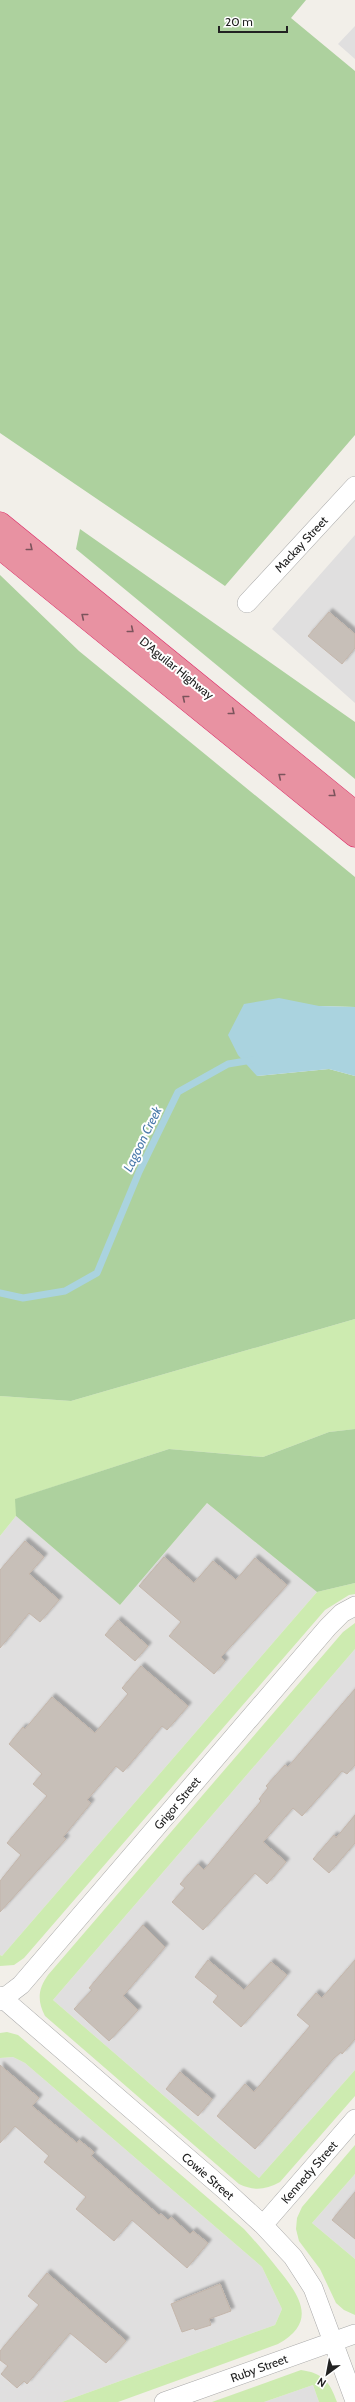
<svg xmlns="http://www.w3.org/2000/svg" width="355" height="2402" font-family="Cabin,sans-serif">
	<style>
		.residential { fill: #e0dfdf }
		.grass { fill: #cdebb0 }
		.forest { fill: #add19e }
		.water { fill: #aad3df }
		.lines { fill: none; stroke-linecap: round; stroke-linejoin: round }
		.stream { stroke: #aad3df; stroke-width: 7 }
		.building { fill: #c7bfb8; stroke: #c4b6ab; filter: url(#shadow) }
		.street-casing { stroke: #a9a9a9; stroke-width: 20 }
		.highway-casing { stroke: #dc2a67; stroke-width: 23 }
		.street { stroke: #fff; stroke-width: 19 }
		.highway { stroke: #e892a2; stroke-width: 22 }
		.oneway { stroke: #7b545c }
		.labels { text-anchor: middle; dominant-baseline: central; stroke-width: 4; stroke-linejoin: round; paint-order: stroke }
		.street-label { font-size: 12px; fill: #222; stroke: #fff }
		.water-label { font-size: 13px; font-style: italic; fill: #4a7aab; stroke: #fff }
	</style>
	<defs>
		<filter id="shadow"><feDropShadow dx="3.5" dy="-3.5" stdDeviation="1" flood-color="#0004"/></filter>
	</defs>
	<rect width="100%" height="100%" fill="#f2efe9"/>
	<!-- residential -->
	<path class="residential" d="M355,26V59L338,44Z
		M355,535V703L272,629Z
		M207,1503L317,1592L2,1956L0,1955V1536L16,1516L120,1605Z
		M355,1649V2070L259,2178L53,2000Z
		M13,2057L25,2063L262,2267L282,2309L275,2325L62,2402H0V2058Z
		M355,2174V2259L312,2223Z
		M313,2385L319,2402H264Z"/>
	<!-- grass -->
	<path class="grass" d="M355,1319V1429L329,1432L263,1457L169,1449L16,1499V1516L0,1536V1396L71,1401Z
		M355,1583V1594L349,1595L325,1610L24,1958L14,1965L0,1966V1955L2,1956L317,1592Z
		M355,1623V1649L53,2000L259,2178L355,2070V2096L280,2182C265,2190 254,2191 239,2184L45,2016C37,2001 38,1989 48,1975L343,1632Z
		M7,2032L18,2035L244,2229C256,2242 267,2255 278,2269C300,2296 318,2322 278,2344L118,2402H62L275,2325L282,2309L262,2267L25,2063L13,2057L0,2058V2033Z
		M355,2145V2174L312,2223L355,2259V2315L344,2310L336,2303L320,2269L299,2241L296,2229L297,2218L302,2207Z
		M301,2370C323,2373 330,2382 337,2402H319L313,2385L264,2402H212Z"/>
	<!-- forest -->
	<path class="forest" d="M0,0H306L291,18L355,71V435L225,586L0,433Z
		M80,529L355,722V779L76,549Z
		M0,575L79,651L355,877V1007L319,1006L257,1076L329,1069L355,1076V1319L71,1401L0,1396Z
		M355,1429V1583L317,1592L207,1503L120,1605L16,1516L15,1499L169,1449L263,1457L329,1432Z"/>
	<!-- water -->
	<path class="water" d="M279,998L319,1006L355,1007V1076L329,1069L257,1076L238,1055L228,1035L244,1004Z"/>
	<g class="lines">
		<!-- stream -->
		<path class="stream" d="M0,1293L23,1298L65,1291L97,1273L139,1172L178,1092L228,1064L252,1060"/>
	</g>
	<!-- building -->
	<path class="building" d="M329,612L355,634V648L342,664L308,636Z
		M25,1541L44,1557L29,1574L59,1600L40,1622L29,1613L0,1648V1570Z
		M164,1557L194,1583L213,1561L236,1580L255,1558L287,1585L221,1657L225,1661L214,1674L169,1636L181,1622L139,1586Z
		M118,1620L148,1646L135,1661L105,1635Z
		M141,1666L188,1706L167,1730L162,1726L123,1772L116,1766L87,1800L91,1803L63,1837L66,1839L0,1912V1881L21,1855L7,1843L47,1796L33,1784L42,1774L9,1744L23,1727L25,1729L52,1697L95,1733L128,1694L122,1688Z
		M355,1689V1765L347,1774L342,1771L302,1816L293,1808L263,1842L286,1862L267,1884L255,1873L203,1930L172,1902L185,1888L180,1884L198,1864L204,1870L261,1801L259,1799L268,1788L266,1786L285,1765L288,1767Z
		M355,1815V1843L329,1873L313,1859L334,1835L336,1838Z
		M143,1925L165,1947L123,1996L138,2010L109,2041L74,2009L92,1990L89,1988Z
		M208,1960L244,1990L271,1962L287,1975L241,2027L213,2002L218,1996L195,1977Z
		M355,1960V2039L342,2054L341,2052L333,2059L255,2149L217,2116L245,2084L254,2092L310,2026L297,2015L316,1993L322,1998Z
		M0,2065L39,2098L32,2106L77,2143L79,2140L94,2152L91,2156L159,2215L161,2214L168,2220L171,2217L190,2234L193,2231L208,2243L187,2268L132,2220L114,2241L76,2209L86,2197L44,2162L49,2156L15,2126L0,2143Z
		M180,2072L212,2099L198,2116L166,2089Z
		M355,2192V2239L332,2220Z
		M47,2273L126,2341L106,2363L70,2333L27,2384L24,2381L17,2388L1,2374L8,2366L0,2360V2351L39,2305L28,2296Z
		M220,2284L231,2311L209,2319L211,2325L195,2330L194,2328L182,2332L171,2304Z"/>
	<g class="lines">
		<defs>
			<path id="street" d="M247,603L355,486
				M0,1996L226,2191L263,2225L293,2257L313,2288L355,2401
				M0,2001L21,1985L328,1627L342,1613L355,1606
				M263,2225L355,2119
				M164,2402L355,2334"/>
			<path id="highway" d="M0,523L355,812
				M0,548L355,836"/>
		</defs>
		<!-- street casing -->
		<use href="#street" class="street-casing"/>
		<!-- highway casing -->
		<use href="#highway" class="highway-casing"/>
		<!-- street -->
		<use href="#street" class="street"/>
		<!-- highway -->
		<use href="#highway" class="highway"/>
	</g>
	<!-- one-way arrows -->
	<defs><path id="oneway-chevron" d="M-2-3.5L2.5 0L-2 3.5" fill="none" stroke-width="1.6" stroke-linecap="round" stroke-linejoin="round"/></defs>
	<g class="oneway">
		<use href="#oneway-chevron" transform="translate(30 548) rotate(39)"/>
		<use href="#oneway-chevron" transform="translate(84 616) rotate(-141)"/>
		<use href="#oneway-chevron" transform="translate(131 630) rotate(39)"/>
		<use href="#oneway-chevron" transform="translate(185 698) rotate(-141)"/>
		<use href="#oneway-chevron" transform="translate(232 712) rotate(39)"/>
		<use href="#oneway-chevron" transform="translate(281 776) rotate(-141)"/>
		<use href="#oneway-chevron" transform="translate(333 794) rotate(39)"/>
	</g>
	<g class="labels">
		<!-- street labels -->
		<g class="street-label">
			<text transform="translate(301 544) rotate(-47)">Mackay Street</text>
			<text transform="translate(177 668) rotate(39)">D'Aguilar Highway</text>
			<text transform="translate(177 1803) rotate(-50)">Grigor Street</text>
			<text transform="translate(309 2172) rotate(-49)">Kennedy Street</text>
			<text transform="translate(208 2176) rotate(41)">Cowie Street</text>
			<text transform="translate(259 2368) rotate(-20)">Ruby Street</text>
		</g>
		<!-- water labels -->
		<g class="water-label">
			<text transform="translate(142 1139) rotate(-64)">Lagoon Creek</text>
		</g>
	</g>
	<!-- north arrow -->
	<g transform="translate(327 2374) rotate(212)" stroke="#ffffff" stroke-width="3" paint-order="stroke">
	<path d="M0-3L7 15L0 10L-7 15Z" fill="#222222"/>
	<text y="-6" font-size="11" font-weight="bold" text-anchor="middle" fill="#222222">N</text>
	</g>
	<!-- scale -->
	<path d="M219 26v6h68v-6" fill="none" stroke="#222222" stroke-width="2"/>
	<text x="225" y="26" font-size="12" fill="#222222" stroke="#ffffff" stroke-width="3" paint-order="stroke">20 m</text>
</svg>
